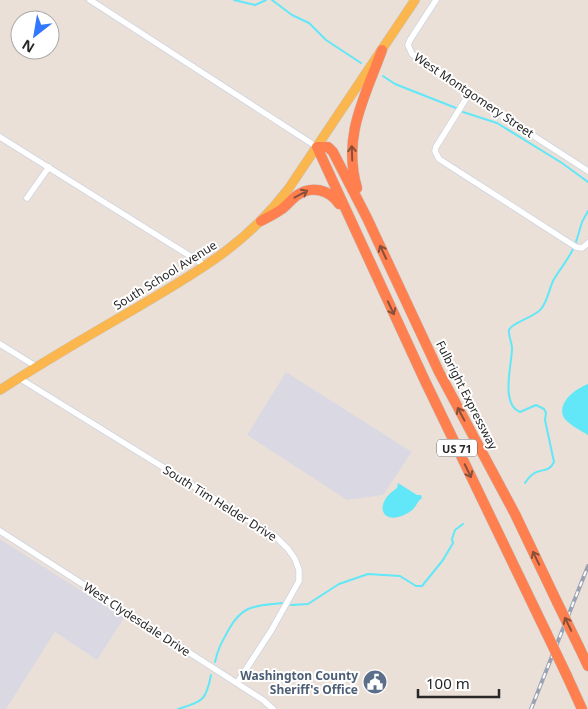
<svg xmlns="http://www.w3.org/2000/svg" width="588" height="709" font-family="'Noto Sans',sans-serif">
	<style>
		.industrial { fill: #dad9e3 }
		.water { fill: #61e7f7 }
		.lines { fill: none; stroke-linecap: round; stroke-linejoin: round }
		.stream { stroke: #61e7f7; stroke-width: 2 }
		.minor-casing { stroke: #ccd4e2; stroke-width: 7 }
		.primary-casing { stroke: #c3c3c3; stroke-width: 10 }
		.motorway-casing { stroke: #c3c3c3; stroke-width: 11 }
		.minor { stroke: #fff; stroke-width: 5.5 }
		.primary { stroke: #fbb74d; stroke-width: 9 }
		.motorway { stroke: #ff7f4f; stroke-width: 10 }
		.rail-casing { stroke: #9aa2b4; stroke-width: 4 }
		.rail { stroke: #fff; stroke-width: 2; stroke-dasharray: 5.5; stroke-linecap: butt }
		.motorway-bridge-casing { stroke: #c3c3c3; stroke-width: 11; stroke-linecap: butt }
		.motorway-bridge { stroke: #ff7f4f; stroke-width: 10 }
		.oneway { stroke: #884f39 }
		.labels { text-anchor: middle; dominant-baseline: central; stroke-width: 4; stroke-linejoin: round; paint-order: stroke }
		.shield { fill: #fff; stroke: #686868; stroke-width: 1 }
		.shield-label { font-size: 11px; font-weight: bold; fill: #272727 }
		.street-label { font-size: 12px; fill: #272727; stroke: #fff }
		.service-label { font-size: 12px; font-weight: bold; fill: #4e5e75; stroke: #fff; text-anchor: end }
	</style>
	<rect width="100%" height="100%" fill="#ebe0d7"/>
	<!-- industrial -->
	<path class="industrial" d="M286,372L412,452L383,495L347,500L247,435Z
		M0,539L124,618L97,660L55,632L6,709H0Z"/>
	<!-- water -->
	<path class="water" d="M588,384V435C581,431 566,423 563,416C558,401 577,388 588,384Z
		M398,483L417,495H421L422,498C416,502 417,509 406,514C381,527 373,503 397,488Z"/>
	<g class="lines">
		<!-- stream -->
		<path class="stream" d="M234,0L255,5L266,0
			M272,0L292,15L309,23L326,40L361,63
			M383,76L395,84L456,108
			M463,112L497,123L562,163L588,182
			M576,242L582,222L588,211
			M525,483C527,480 530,476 533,474C541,468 549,473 554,462L545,420L546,413L544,409L536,405L520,412C500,404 512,365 512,348C512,343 508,335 509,330C511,323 535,317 541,309C547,302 549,290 553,281C559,270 568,260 573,249
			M291,605L308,604L339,584L368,574L400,576L416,586H422L443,560L453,543L452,539L455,530L463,524
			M215,662C218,648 222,642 229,629C243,604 256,606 282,603
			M178,709C203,701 206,701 211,675"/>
		<defs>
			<path id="minor" d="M90,0L317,147
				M436,0L410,40L408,45L412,54L469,94L588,171
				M469,94L436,147L435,151L439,159L576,247L582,248L588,243
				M0,137L206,266
				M27,198L49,167
				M0,344L37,367
				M19,378L276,537L288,549L295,559L299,570V581L271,631L237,683
				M0,531L263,700L273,709"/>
			<path id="primary" d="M0,390C45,361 91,334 138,307C198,271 245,246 289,188L415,0"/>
			<path id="motorway" d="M357,188C342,136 365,97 382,50
				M261,221C268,217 275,214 282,209C287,205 291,200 296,196C311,185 329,189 339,204
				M546,632L425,381L317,147H328L333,152L367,218L439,372L515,514L557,602
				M579,647L588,666
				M567,676L582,709"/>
		</defs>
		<!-- minor casing -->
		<use href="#minor" class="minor-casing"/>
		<!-- primary casing -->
		<use href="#primary" class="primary-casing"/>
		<!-- motorway casing -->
		<use href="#motorway" class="motorway-casing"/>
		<!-- minor -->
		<use href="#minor" class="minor"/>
		<!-- primary -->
		<use href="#primary" class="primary"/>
		<!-- motorway -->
		<use href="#motorway" class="motorway"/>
		<defs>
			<path id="rail" d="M531,709L588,566"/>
		</defs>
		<!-- rail casing -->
		<use href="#rail" class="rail-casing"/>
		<!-- rail -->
		<use href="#rail" class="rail"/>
		<defs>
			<path id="motorway-bridge" d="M557,602L579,647
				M546,632L567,676"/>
		</defs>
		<!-- motorway-bridge casing -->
		<use href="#motorway-bridge" class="motorway-bridge-casing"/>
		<!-- motorway-bridge -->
		<use href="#motorway-bridge" class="motorway-bridge"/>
	</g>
	<!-- one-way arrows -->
	<defs><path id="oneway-shaft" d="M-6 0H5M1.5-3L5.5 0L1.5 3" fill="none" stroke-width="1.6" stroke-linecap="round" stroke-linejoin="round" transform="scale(1.25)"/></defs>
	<g class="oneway">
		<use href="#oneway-shaft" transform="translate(352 153) rotate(-92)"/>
		<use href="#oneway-shaft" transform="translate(301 194) rotate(-28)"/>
		<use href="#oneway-shaft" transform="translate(383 252) rotate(-115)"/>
		<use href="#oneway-shaft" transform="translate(391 308) rotate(65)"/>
		<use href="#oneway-shaft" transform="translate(461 414) rotate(-118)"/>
		<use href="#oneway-shaft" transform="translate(468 471) rotate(64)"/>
		<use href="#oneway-shaft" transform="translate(536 558) rotate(-116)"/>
		<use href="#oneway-shaft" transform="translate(568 624) rotate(-116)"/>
	</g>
	<!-- icons -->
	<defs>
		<symbol id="civic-disc" viewBox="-11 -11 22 22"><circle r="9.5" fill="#5c6f8a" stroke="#fff"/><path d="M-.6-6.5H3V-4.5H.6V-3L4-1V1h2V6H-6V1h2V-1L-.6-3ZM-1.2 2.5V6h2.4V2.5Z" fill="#fff"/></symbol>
	</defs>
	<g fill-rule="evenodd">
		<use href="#civic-disc" x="361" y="668" width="28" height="28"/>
	</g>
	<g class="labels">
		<!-- shield labels -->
		<rect class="shield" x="437" y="439.5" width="40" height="17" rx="4"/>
		<g class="shield-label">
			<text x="457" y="448">US 71</text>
		</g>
		<!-- street labels -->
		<g class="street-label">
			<text transform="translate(474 95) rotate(34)">West Montgomery Street</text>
			<text transform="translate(165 275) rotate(-32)">South School Avenue</text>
			<text transform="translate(467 395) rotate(63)">Fulbright Expressway</text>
			<text transform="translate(220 503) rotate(32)">South Tim Helder Drive</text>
			<text transform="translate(137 619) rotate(33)">West Clydesdale Drive</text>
		</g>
		<!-- service labels -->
		<g class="service-label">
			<text x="358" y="675">Washington County<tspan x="358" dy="14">Sheriff's Office</tspan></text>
		</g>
	</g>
	<!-- north arrow -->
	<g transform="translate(35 35) rotate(211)"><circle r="24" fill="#ffffff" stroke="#a9a9a9"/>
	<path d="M0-4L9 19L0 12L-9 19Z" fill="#3177ff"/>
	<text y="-8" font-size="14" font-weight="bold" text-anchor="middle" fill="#272727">N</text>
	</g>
	<!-- scale -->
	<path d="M418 689v8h81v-8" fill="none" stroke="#272727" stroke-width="2.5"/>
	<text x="426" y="689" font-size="15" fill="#272727" stroke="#ffffff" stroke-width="4" paint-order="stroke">100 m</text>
</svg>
